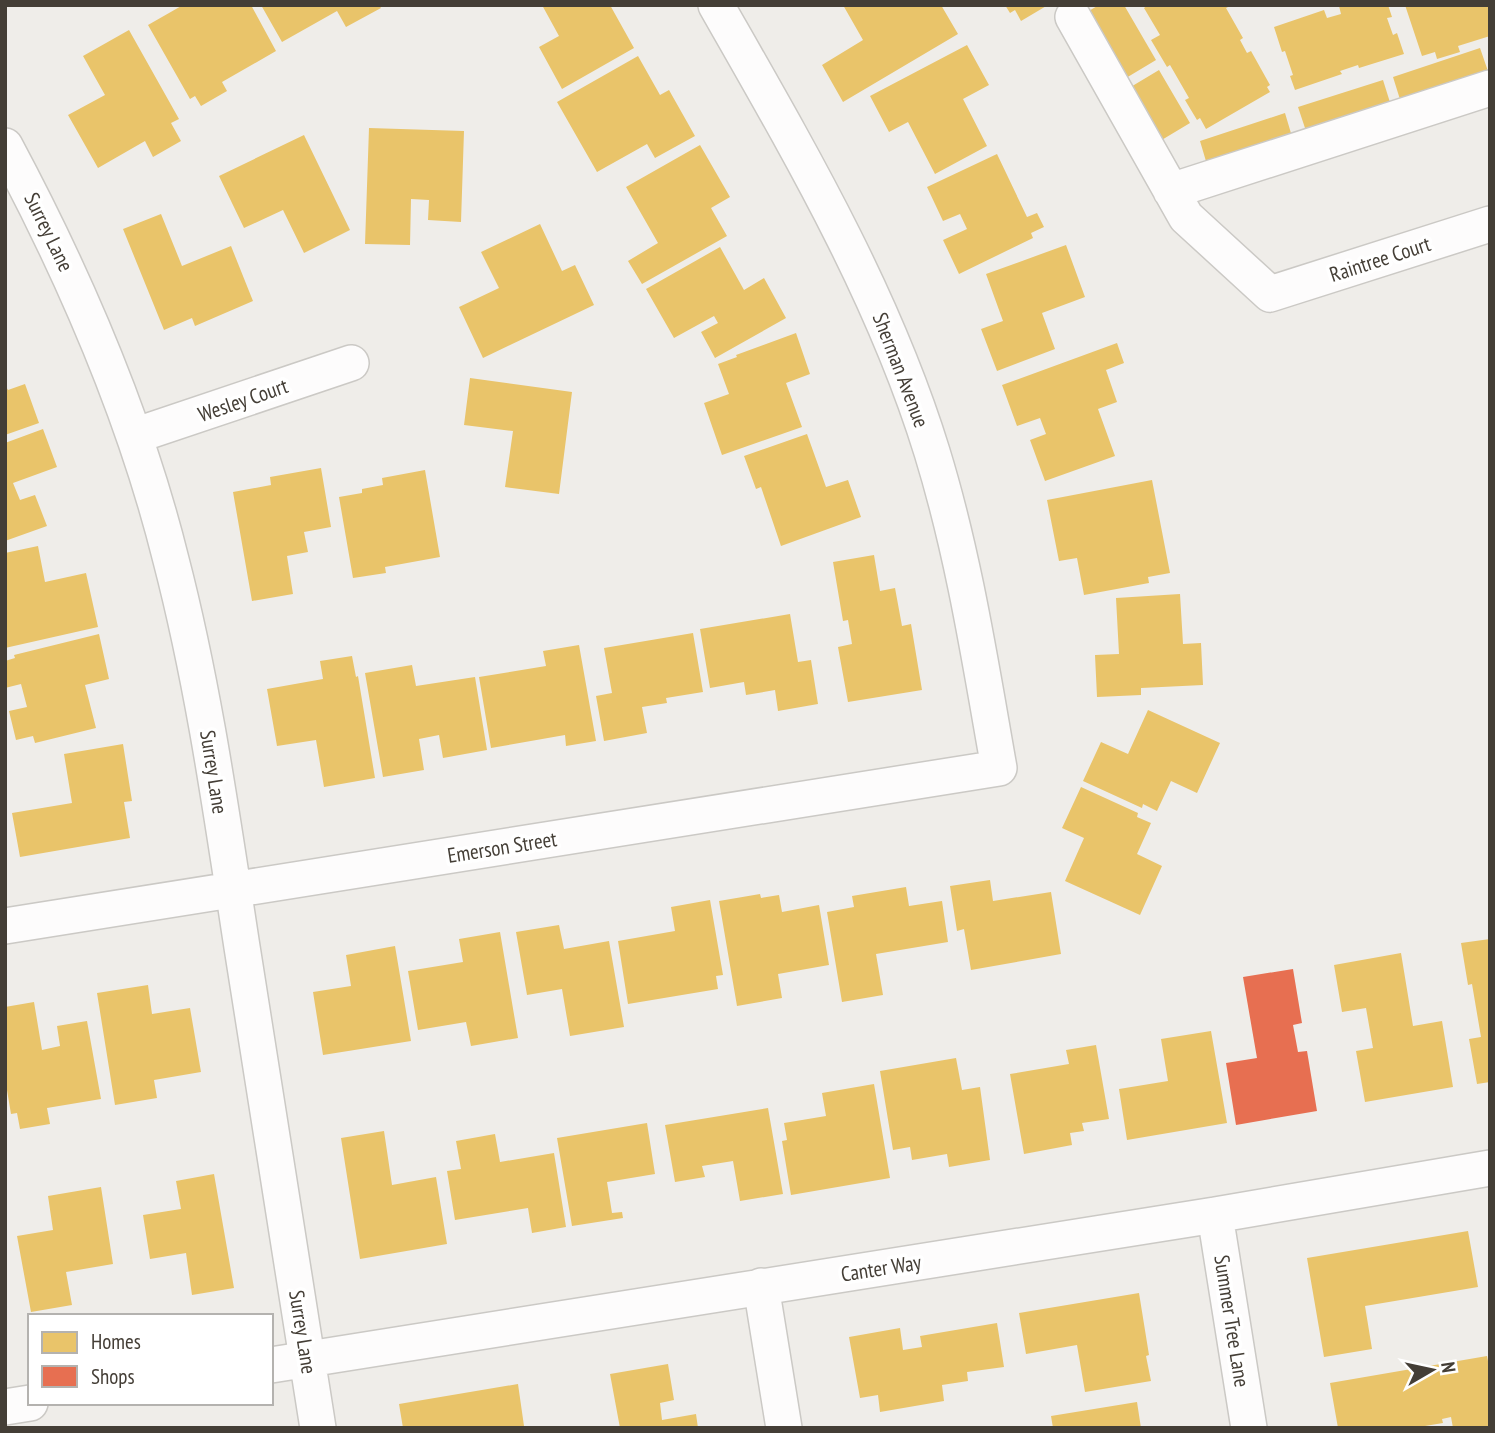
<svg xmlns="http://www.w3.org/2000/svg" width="1495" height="1433" font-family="'PT Sans Narrow',sans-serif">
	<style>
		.homes { fill: #e9c46a }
		.shops { fill: #e76f51 }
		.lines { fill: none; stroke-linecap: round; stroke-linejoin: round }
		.minor-casing { stroke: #cbc9c5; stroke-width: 38 }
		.minor { stroke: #fdfcfc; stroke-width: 35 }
		.labels { text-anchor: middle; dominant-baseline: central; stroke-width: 7; stroke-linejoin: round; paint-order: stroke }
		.street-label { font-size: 21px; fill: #443e36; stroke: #fff }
	</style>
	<rect width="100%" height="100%" fill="#efede9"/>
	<!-- homes -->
	<path class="homes" d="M183,5H251L276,51L222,82L227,91L201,106L195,96L190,99L148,25Z
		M261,5H379L381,8L346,27L337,11L282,42Z
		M542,5H610L634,48L562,89L539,47L559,36Z
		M843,5H941L958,34L843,102L822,65L863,40Z
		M1005,5H1048L1021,21L1015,10L1010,13Z
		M1099,5H1124L1156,60L1126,78L1087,12Z
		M1148,5H1232L1226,8L1243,38L1240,40L1247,53L1251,51L1270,85L1267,87L1270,92L1206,129L1200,118L1197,120L1185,100L1189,98L1170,65L1167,67L1151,40L1160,35L1144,8Z
		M1341,5H1388L1392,17L1387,18L1393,35L1397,33L1404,54L1359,68L1358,65L1340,71L1342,74L1295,90L1290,76L1293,75L1285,51L1282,52L1274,27L1324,10L1327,18L1341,14L1339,6Z
		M1405,5H1490V36L1458,46L1460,52L1437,59L1435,52L1422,56Z
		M129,30L179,119L171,123L181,141L153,157L145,141L98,168L68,115L105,95L83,56Z
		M967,45L989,85L963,99L987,146L935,174L908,122L889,132L870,96Z
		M1480,48L1490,77L1403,109L1393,77Z
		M638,56L660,95L669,90L695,136L655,158L647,144L597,172L557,102Z
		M1159,70L1190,123L1160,141L1129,88Z
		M1383,80L1393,112L1309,140L1298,107Z
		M1285,113L1293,140L1208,168L1200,141Z
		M369,128L464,131L461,222L428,220L429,200L411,199L410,245L365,244Z
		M304,135L350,230L304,253L283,210L244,228L219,176Z
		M700,145L730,197L711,208L727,236L642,284L628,261L658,243L626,187Z
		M997,154L1027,217L1037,213L1044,227L1031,233L1033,238L959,274L943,240L967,229L960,214L943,221L927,187Z
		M161,214L182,266L231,246L253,301L195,326L192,318L164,330L123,229Z
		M540,224L562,271L575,265L594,305L483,358L459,307L499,288L481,252Z
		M1066,245L1085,297L1042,313L1055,349L997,371L981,329L1003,321L986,274Z
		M720,247L744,290L764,278L786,318L715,358L701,332L718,323L714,316L674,338L646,289Z
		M796,333L810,374L786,383L802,427L722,455L704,403L729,394L718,364L737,357L736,355Z
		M1117,343L1124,363L1106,370L1117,402L1098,409L1115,456L1045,481L1030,440L1046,434L1040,418L1017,426L1002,385Z
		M470,378L572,392L559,494L505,487L513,431L464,425Z
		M25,384L39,423L5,435V385L8,390Z
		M43,429L57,467L13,483L20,500L35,495L47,526L5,541V443Z
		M807,434L826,487L848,480L861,517L781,546L761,487L756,489L744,456Z
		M321,468L331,527L304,532L308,552L287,556L293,594L252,601L233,492L271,485L270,477Z
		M425,470L440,557L385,567L386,573L353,578L339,497L362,493V489L383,485L382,478Z
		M1152,480L1170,573L1148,577L1149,583L1084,595L1077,558L1059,561L1047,500Z
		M38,546L45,582L86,573L98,627L5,648V553Z
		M874,555L880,591L895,588L902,626L911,624L922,690L848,702L838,647L852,644L848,620L843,621L833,562Z
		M1180,594L1183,644L1201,643L1203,685L1141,688V695L1097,697L1095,655L1119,654L1116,598Z
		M790,614L798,662L811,660L818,704L778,711L775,690L746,695L744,682L710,688L700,629Z
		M693,633L703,692L666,698L667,703L642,707L647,733L604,741L596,696L612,693L604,648Z
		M99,634L109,679L85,685L96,728L35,743L33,736L16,740L9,711L27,707L21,684L5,688V661L15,658L14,655Z
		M579,645L596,741L566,746L565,735L491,748L479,677L546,666L543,651Z
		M352,656L356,677L358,676L375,778L324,787L316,740L277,746L267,689L323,679L320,661Z
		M412,665L416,686L475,677L487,750L443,758L439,735L419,739L424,770L383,777L365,673Z
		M1148,710L1220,743L1197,793L1171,781L1157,811L1143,804L1142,808L1083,781L1101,742L1128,754Z
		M123,744L132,801L124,802L130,838L20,857L12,813L72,803L64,754Z
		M1081,787L1138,813L1137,817L1151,823L1137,854L1162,866L1140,915L1065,881L1084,838L1062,828Z
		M990,880L993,901L1051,892L1061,954L971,970L964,929L957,931L950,886Z
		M906,887L909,906L942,901L948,942L876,954L883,995L842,1002L827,912L854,907L852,896Z
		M760,894L761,898L779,895L782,912L819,905L829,965L778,974L782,998L737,1006L719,901Z
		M710,900L723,975L716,976L718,989L628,1004L618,941L675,931L671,907Z
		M559,925L564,949L609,941L624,1027L570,1036L562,989L527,995L516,932Z
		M500,932L518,1038L471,1046L466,1022L418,1030L408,971L463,962L459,939Z
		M1490,939V1082L1477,1084L1469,1039L1481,1037L1472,984L1468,985L1461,943Z
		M395,946L411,1041L323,1055L313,992L351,986L346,955Z
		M1401,953L1413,1026L1442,1021L1453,1087L1365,1102L1356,1051L1373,1048L1366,1008L1342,1012L1334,965Z
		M148,985L152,1014L190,1008L201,1072L154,1080L157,1098L115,1105L97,993Z
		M34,1002L42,1050L60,1046L57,1026L87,1021L101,1099L47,1108L50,1124L20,1129L17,1113L11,1114L5,1078V1007Z
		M1211,1031L1227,1123L1127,1140L1119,1089L1168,1081L1161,1039Z
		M1096,1045L1109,1119L1082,1123L1084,1131L1070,1133L1072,1145L1024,1154L1010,1074L1069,1064L1066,1050Z
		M956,1058L962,1090L980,1087L990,1160L949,1167L947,1154L912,1160L910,1147L893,1150L880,1071Z
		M874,1084L890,1178L791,1195L782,1141L787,1140L784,1123L826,1116L822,1093Z
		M768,1108L783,1194L740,1201L733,1161L702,1166L705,1177L675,1182L665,1125Z
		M647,1123L655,1174L607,1182L612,1213L622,1212L623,1218L572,1226L557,1138Z
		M384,1131L392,1185L436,1177L447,1244L360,1259L341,1138Z
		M495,1134L500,1162L554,1153L566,1227L532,1233L528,1208L455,1220L447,1171L461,1169L456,1141Z
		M214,1174L234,1288L192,1295L186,1253L150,1259L143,1215L181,1209L176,1181Z
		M101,1187L113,1264L66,1272L72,1305L31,1312L17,1236L53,1230L48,1196Z
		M1468,1231L1478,1287L1365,1306L1372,1349L1324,1357L1307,1258Z
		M1139,1293L1149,1355L1146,1356L1151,1381L1085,1392L1077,1345L1026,1354L1019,1313Z
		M997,1323L1004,1367L967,1372L968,1381L942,1385L944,1401L880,1412L878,1395L860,1398L849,1337L900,1328L903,1350L922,1347L920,1336Z
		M1487,1356L1490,1371V1428H1453L1451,1417L1442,1419L1443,1423L1413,1428H1396L1395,1426L1338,1428L1330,1383Z
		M668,1364L674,1400L660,1403L662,1420L696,1414L698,1428H620L610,1374Z
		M518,1384L524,1426L513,1428H403L399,1404Z
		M1137,1402L1141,1428H1053L1051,1416Z"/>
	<!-- shops -->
	<path class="shops" d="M1293,969L1302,1023L1293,1025L1298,1052L1307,1051L1317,1111L1236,1125L1226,1063L1257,1058L1243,977Z"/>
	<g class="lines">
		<defs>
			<path id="minor" d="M1073,17L1186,217L1270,294L1490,224
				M5,146C75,277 135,415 171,560C204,687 222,817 242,947C267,1107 293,1267 318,1428
				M1171,191L1490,88
				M134,436L351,363
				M5,926L999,768C980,661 964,556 932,452C883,293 798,149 716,5
				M1215,1215L1249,1428
				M761,1286L784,1428
				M271,1365L1215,1215L1490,1168
				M5,1407L30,1403"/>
		</defs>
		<!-- minor casing -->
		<use href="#minor" class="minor-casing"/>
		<!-- minor -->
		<use href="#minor" class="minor"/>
	</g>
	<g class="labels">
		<!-- street labels -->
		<g class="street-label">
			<text transform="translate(49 232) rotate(64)">Surrey Lane</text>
			<text transform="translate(1380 259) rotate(-18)">Raintree Court</text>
			<text transform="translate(901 370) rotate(69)">Sherman Avenue</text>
			<text transform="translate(243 400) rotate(-19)">Wesley Court</text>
			<text transform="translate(214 772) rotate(81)">Surrey Lane</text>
			<text transform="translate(502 847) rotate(-9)">Emerson Street</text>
			<text transform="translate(881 1268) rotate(-9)">Canter Way</text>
			<text transform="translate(1232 1321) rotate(81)">Summer Tree Lane</text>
			<text transform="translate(303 1332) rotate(81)">Surrey Lane</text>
		</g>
	</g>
	<!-- border -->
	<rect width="1495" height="1433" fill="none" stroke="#443e36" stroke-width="14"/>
	<!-- legend -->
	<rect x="28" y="1314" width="245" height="91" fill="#ffffff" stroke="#b4b2af" stroke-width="2"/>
	<rect x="42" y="1332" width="35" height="21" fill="#e9c46a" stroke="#b4b2af" stroke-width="2"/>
	<text x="91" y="1349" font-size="21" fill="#443e36">Homes</text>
	<rect x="42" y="1366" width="35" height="21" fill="#e76f51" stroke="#b4b2af" stroke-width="2"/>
	<text x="91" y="1384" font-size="21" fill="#443e36">Shops</text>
	<!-- north arrow -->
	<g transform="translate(1432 1370) rotate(81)" stroke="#ffffff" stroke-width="5" paint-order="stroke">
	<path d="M0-5L12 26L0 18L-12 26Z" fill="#443e36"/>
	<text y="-10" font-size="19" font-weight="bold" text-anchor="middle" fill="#443e36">N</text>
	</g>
</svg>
